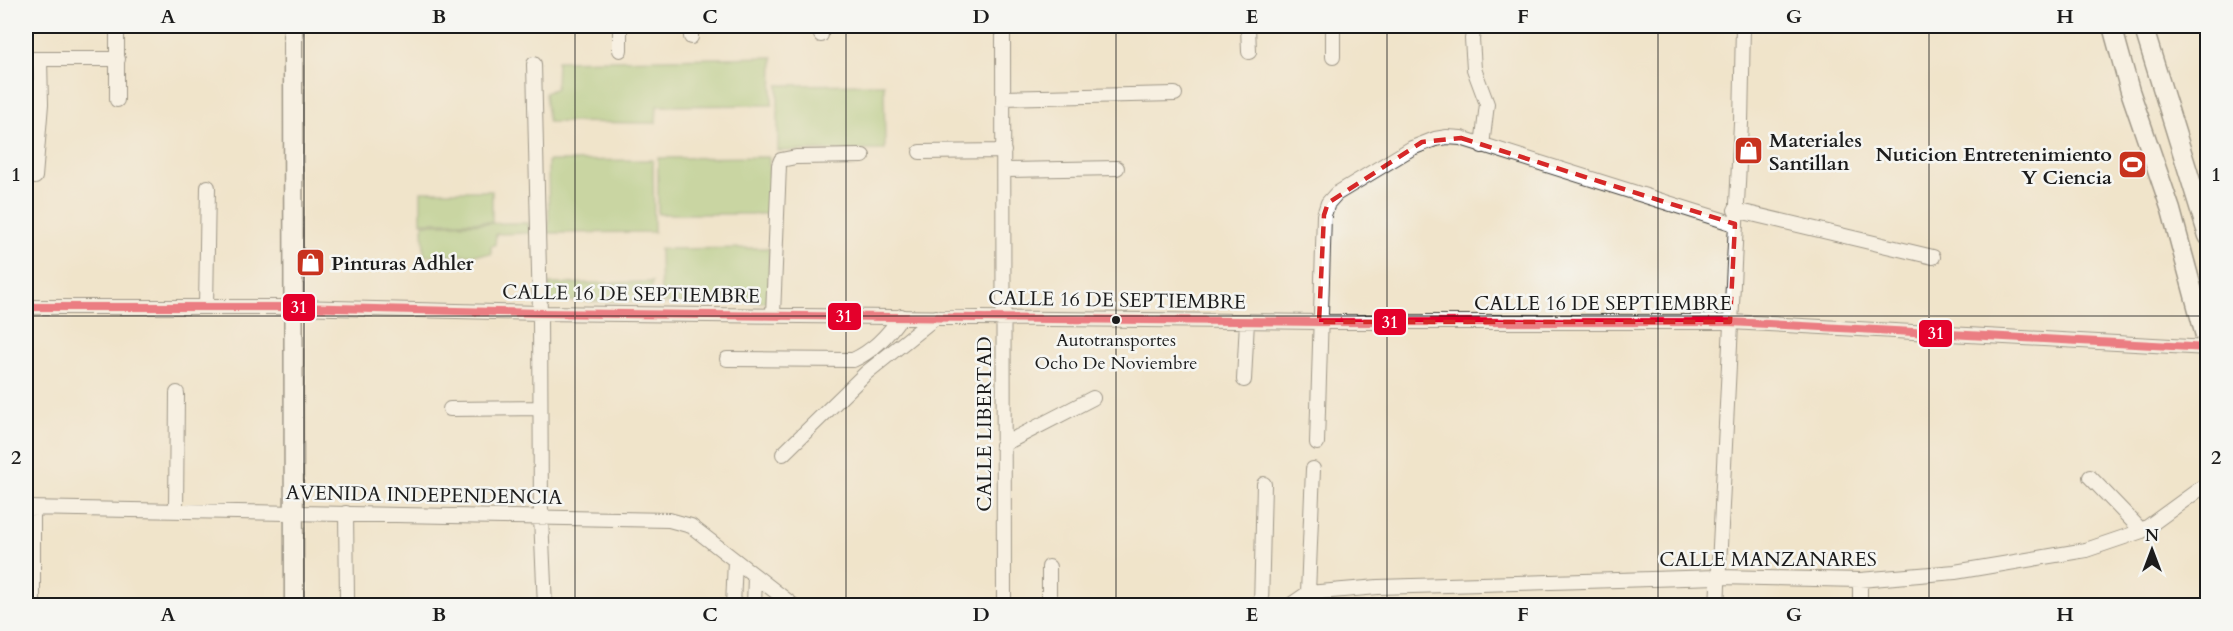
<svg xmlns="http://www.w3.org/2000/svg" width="2233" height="631" font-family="Cardo,serif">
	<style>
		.green { fill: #99c472; stroke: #5a7047; stroke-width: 1.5 }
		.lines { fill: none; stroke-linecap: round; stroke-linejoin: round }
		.street-casing { stroke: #3c3a36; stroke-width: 16 }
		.secondary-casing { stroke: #3c3a36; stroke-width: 21 }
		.street { stroke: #fff; stroke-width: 14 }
		.secondary { stroke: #fff; stroke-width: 18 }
		.bus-1-casing { stroke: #f6f6f2; stroke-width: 12 }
		.bus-1 { stroke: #e4002b; stroke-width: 8 }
		.marked { fill: none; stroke: #d62828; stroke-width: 4.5; stroke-dasharray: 12 8; stroke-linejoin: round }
		.grid { fill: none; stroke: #1c1c1c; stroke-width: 1.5; stroke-opacity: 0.55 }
		.bus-dot { fill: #1c1c1c; stroke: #f6f6f2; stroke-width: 2 }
		.labels { text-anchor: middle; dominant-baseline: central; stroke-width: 5; stroke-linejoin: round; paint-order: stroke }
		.bus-label { font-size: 18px; fill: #1c1c1c; stroke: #f6f6f2 }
		.poi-label { font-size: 20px; font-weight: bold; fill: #1c1c1c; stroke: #f6f6f2; text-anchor: start }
		.street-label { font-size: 20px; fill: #1c1c1c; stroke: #f6f6f2 }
		.line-badge { stroke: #f6f6f2; stroke-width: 2 }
		.badge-label { font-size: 16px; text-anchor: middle; font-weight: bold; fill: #fff }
		.neatline { fill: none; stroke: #1c1c1c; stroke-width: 2 }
		.grid-label { font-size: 20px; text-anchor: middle; font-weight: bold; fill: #1c1c1c }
	</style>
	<rect width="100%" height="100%" fill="#f6f6f2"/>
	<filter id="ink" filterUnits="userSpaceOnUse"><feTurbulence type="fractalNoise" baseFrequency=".0167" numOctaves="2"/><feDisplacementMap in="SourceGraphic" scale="12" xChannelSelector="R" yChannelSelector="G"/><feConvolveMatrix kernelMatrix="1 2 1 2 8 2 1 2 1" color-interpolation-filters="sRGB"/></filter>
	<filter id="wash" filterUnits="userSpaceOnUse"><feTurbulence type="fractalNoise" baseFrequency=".008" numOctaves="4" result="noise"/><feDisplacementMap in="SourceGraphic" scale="24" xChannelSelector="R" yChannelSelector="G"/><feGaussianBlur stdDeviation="1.35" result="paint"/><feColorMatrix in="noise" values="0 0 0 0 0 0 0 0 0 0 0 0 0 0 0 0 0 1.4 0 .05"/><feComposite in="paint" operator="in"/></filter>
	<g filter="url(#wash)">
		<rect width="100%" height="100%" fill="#f0e4cb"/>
		<!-- green -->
		<path class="green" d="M773,57L772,105L657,106L656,123L548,122L545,93L556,88L557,61Z
			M884,84L885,150L778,151V85Z
			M769,157L770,214H658V158Z
			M653,160L654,232L549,233L548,161Z
			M421,191H492V222H421Z
			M529,223L530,233L496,234L495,245L491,246V254L424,256L423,224Z
			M769,248L770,302L661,303L660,249Z
			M652,282L650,302L549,301V284Z"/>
	</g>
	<g filter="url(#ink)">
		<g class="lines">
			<defs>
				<path id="street" d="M620,26V50
					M1003,26L1004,606
					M1248,26L1249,52
					M1333,26V57
					M1474,26L1472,39L1474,69L1487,104L1482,146
					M821,35V26
					M691,37V26
					M28,59H118
					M534,64L540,313L541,518L545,606
					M1003,98L1175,94
					M117,100V26
					M920,152L1004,151
					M1004,170L1117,168
					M35,177L41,104L40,59
					M1735,210L1933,257
					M26,307H294L540,313L1319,322H1730L2208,348
					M206,307L208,187
					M773,315L779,165L781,160L796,157L863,156
					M727,359L853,360C873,351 889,334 901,316
					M1244,380L1247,321
					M450,409L540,408
					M1317,443L1324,215L1328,203L1336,194L1412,148L1435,139L1447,137L1461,138L1735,224
					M1002,445L1093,398
					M783,454L866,373L936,317
					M2090,477L2142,531
					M26,508L669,520L691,526L794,606
					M33,508V606
					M176,510L177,393
					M346,513L347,598
					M1049,567V606
					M1308,593L1313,469
					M733,606L735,560
					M754,606L755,576
					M1261,606L1264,484
					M1289,606L1308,593L1378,587L1718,577L1860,580L1955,572L2086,550L2142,531L2208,483
					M1717,606L1741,123L1743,26
					M1860,606V580"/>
				<path id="secondary" d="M293,26L294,606
					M2112,26L2130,91L2171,210L2208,347
					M2143,26L2208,236"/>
			</defs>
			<!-- street casing -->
			<use href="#street" class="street-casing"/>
			<!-- secondary casing -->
			<use href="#secondary" class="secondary-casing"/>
			<!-- street -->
			<use href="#street" class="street"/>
			<!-- secondary -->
			<use href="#secondary" class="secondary"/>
			<defs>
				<path id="bus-1" d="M26,307H294L540,313L1319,322H1730L2208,348"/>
			</defs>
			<!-- bus-1 casing -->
			<use href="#bus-1" class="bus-1-casing"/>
			<!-- bus-1 -->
			<use href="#bus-1" class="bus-1"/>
		</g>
	</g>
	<!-- marked area -->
	<path d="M0 0H2233V631H0ZM1461,138L1735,224L1730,322H1319L1324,215L1328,203L1422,142Z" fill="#f0e4cb" fill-opacity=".55" fill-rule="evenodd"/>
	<path class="marked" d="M1461,138L1735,224L1730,322H1319L1324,215L1328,203L1422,142Z"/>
	<!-- grid -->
	<path class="grid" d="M304,26V606M575,26V606M846,26V606M1116,26V606M1387,26V606M1658,26V606M1929,26V606M26,316H2208"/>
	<!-- icons -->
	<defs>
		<symbol id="shop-square" viewBox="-11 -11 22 22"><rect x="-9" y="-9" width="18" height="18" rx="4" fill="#c8321e" stroke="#f6f6f2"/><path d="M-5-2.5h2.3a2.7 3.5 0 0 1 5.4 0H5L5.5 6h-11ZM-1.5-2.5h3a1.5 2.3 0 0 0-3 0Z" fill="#fff"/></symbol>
		<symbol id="stadium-square" viewBox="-11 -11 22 22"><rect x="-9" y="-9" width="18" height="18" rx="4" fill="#c8321e" stroke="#f6f6f2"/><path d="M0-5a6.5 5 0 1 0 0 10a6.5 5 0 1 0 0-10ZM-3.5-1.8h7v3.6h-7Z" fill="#fff"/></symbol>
	</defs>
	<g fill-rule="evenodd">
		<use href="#shop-square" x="1732" y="134" width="33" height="33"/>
		<use href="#stadium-square" x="2116" y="148" width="33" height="33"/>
		<use href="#shop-square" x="294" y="246" width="33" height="33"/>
	</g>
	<!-- markers -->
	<circle class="bus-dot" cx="1116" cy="320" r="5"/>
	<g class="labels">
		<!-- bus labels -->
		<g class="bus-label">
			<text x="1116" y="340">Autotransportes<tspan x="1116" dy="23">Ocho De Noviembre</tspan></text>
		</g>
		<!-- poi labels -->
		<g class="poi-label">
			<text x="1769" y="140">Materiales<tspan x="1769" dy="23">Santillan</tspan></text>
			<text x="2112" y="154" text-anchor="end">Nuticion Entretenimiento<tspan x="2112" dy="23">Y Ciencia</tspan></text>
			<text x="331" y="263">Pinturas Adhler</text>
		</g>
		<!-- street labels -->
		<g class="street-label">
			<text transform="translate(631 294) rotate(1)">CALLE 16 DE SEPTIEMBRE</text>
			<text transform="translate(1117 300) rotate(1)">CALLE 16 DE SEPTIEMBRE</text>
			<text x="1603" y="303">CALLE 16 DE SEPTIEMBRE</text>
			<text transform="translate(984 424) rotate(-90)">CALLE LIBERTAD</text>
			<text transform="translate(424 495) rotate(1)">AVENIDA INDEPENDENCIA</text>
			<text x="1768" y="559">CALLE MANZANARES</text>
		</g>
	</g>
	<g class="line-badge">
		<rect x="282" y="293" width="34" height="29" rx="6" fill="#e4002b"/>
		<rect x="827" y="302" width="35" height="29" rx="6" fill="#e4002b"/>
		<rect x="1373" y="308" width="34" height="28" rx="6" fill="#e4002b"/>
		<rect x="1918" y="319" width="35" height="29" rx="6" fill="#e4002b"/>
	</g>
	<g class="badge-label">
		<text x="299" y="313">31</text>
		<text x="844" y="322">31</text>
		<text x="1390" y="328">31</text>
		<text x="1936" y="339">31</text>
	</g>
	<!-- margin -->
	<rect width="2233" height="631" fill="none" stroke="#f6f6f2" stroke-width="66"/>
	<!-- north arrow -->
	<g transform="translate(2152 550)" stroke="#f6f6f2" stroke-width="4.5" paint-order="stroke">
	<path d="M0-4.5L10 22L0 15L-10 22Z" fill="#1c1c1c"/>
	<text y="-9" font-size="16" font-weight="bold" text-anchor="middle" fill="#1c1c1c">N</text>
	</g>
	<rect x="33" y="33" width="2167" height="565" class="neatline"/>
	<g class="grid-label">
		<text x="168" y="23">A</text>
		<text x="439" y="23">B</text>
		<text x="710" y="23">C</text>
		<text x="981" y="23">D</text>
		<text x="1252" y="23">E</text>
		<text x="1523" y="23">F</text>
		<text x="1794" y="23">G</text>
		<text x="2065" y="23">H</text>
		<text x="16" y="181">1</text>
		<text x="2216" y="181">1</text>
		<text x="16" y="464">2</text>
		<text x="2216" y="464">2</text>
		<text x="168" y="621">A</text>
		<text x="439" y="621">B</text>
		<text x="710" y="621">C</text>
		<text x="981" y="621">D</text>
		<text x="1252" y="621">E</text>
		<text x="1523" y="621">F</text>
		<text x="1794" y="621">G</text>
		<text x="2065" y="621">H</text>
	</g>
</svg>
